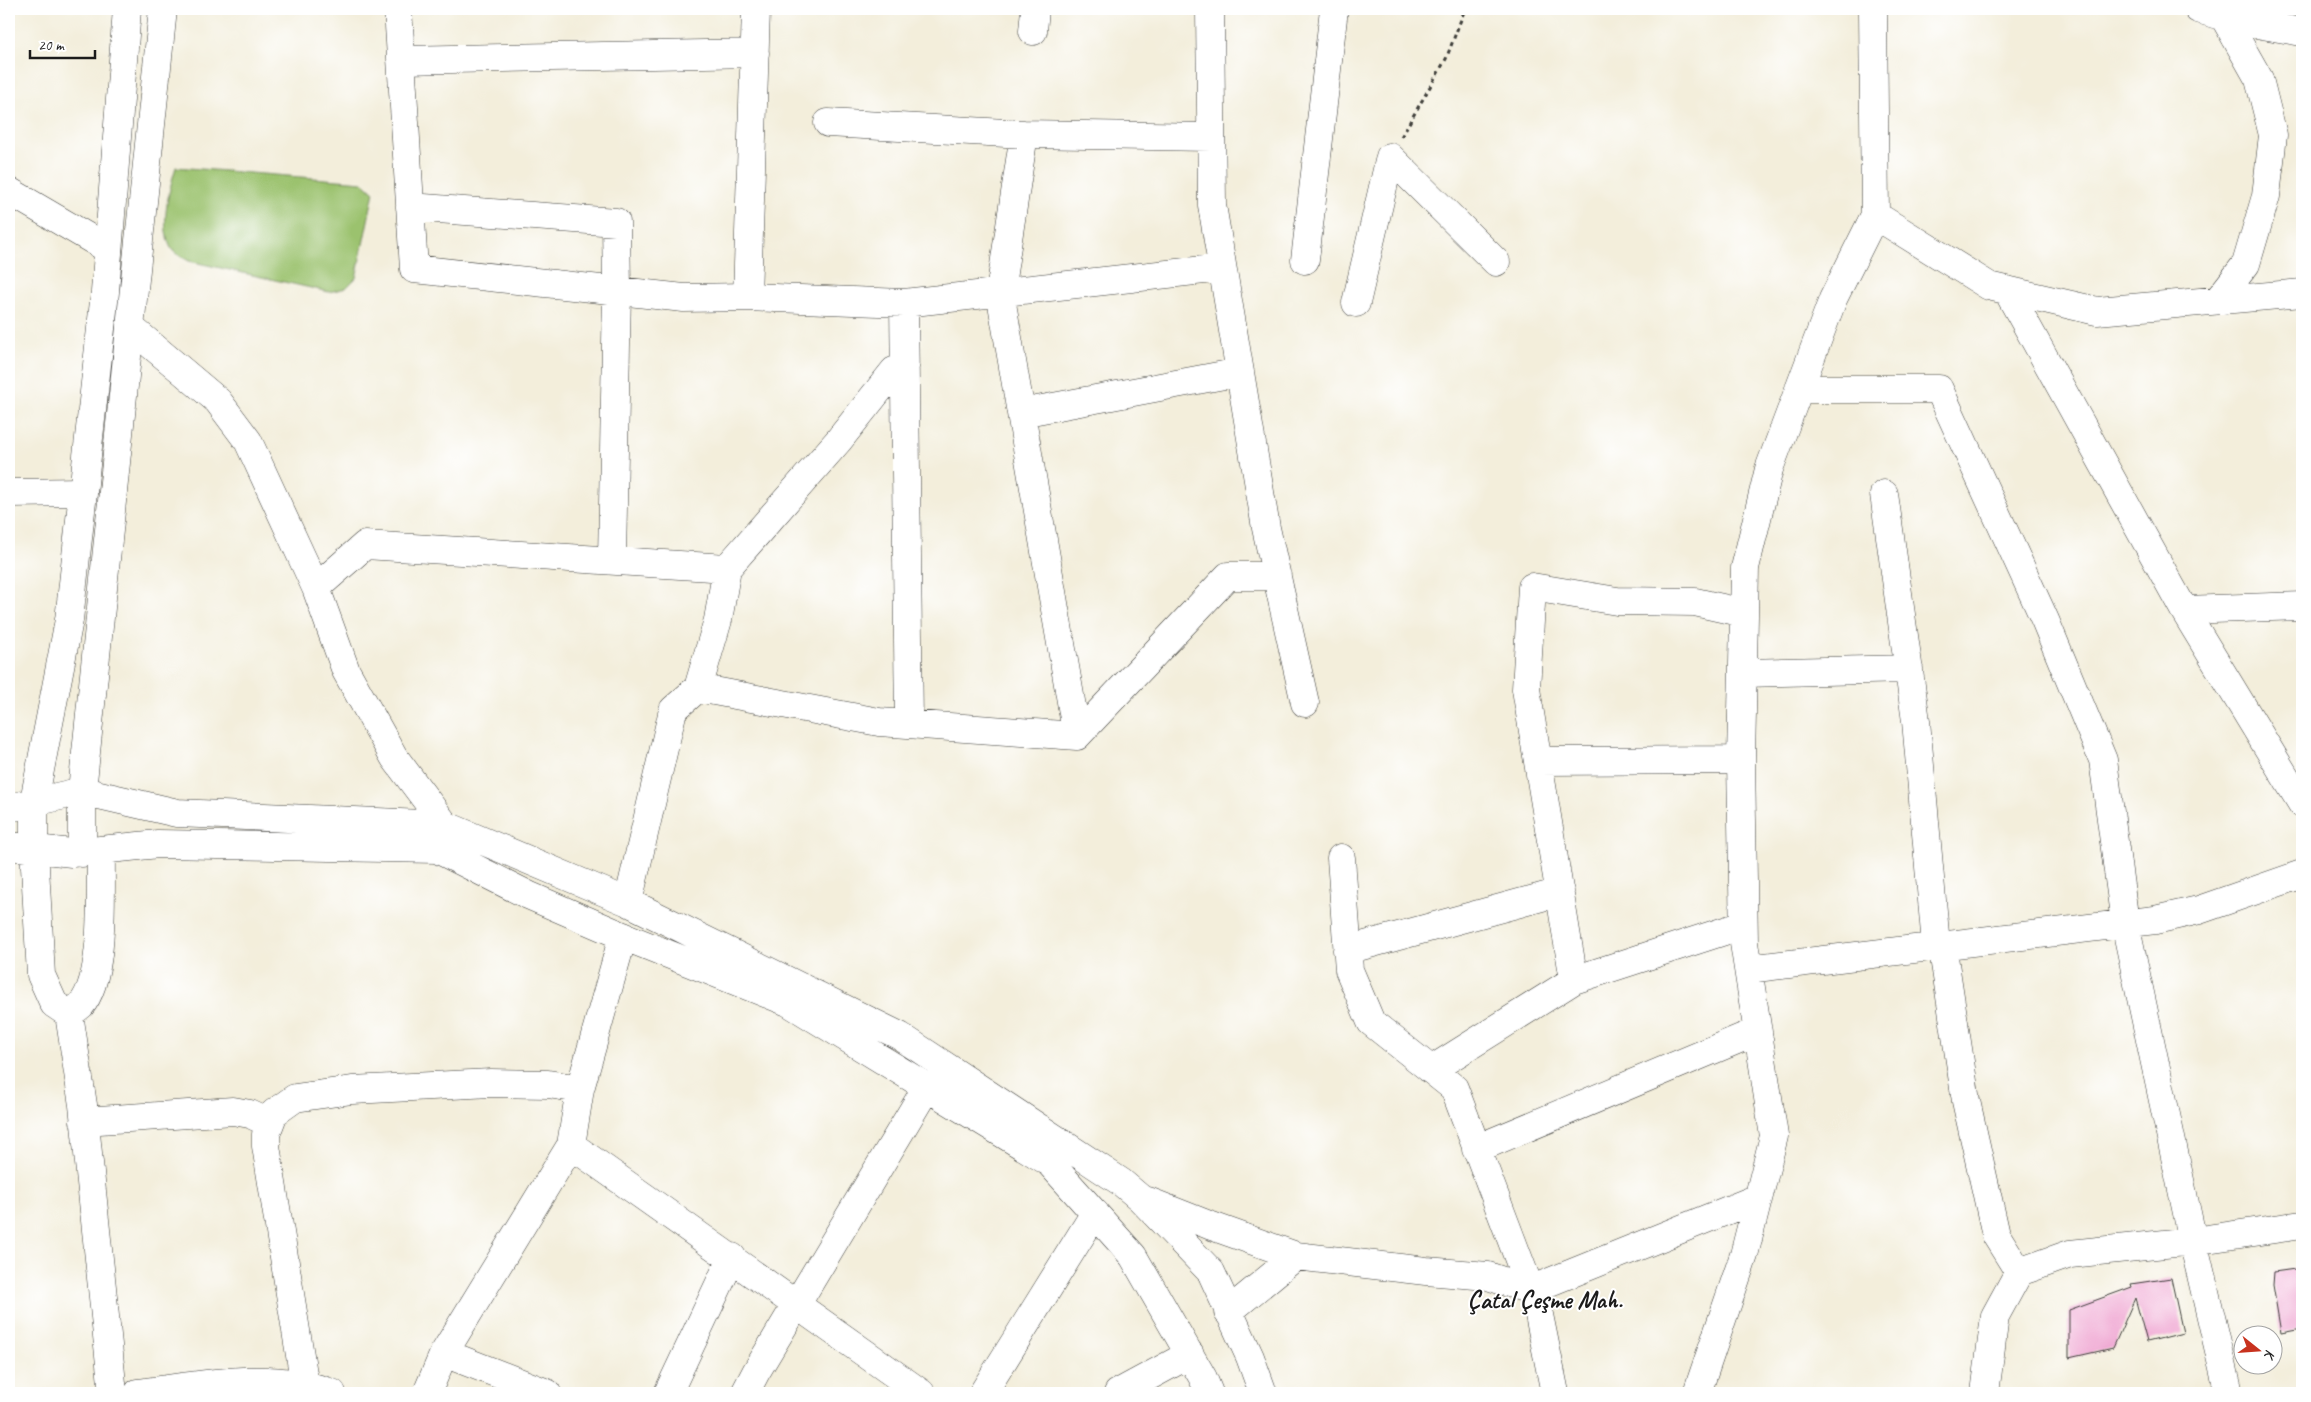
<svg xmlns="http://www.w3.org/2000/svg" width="2311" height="1402" font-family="Caveat,sans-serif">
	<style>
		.green { fill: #9bc26e; stroke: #5c6f45 }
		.building { fill: #eea0cf }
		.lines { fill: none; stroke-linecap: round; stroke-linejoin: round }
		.minor-casing { stroke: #3c3c39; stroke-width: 29 }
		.major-casing { stroke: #3c3c39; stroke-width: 29 }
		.path { stroke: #3c3c39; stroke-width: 3; stroke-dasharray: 4 4; stroke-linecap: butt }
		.minor { stroke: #fff; stroke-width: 28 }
		.major { stroke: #fff; stroke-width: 28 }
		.labels { text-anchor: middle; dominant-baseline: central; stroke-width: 4; stroke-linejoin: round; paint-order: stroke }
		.district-label { font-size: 25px; font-weight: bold; fill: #1c1c1c; stroke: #fff }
	</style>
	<rect width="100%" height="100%" fill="#fff"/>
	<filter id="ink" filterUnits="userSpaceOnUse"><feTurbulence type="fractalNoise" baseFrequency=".02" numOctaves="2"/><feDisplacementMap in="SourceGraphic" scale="10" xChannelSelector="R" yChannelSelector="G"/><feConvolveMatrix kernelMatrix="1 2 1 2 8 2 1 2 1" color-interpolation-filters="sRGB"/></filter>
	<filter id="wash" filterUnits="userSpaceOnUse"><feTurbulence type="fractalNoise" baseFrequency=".0096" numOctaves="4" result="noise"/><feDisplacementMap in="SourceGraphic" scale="20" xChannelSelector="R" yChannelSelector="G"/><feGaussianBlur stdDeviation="1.12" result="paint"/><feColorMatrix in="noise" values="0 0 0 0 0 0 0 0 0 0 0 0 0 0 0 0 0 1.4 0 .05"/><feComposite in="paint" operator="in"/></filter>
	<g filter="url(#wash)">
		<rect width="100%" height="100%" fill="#f3eedb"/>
		<!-- green -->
		<path class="green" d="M176,167L363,182L374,192L356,278L346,288L329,292L189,261C184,258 177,255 173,251C158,231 169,189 176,167Z"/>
		<g id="blocks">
			<!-- building -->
			<path class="building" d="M2302,1268V1329L2281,1333L2273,1285L2274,1272Z
				M2171,1278L2183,1333L2147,1342L2135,1298L2113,1348L2069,1358V1310L2132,1287L2131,1284Z"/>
		</g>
	</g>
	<g filter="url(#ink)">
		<use href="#blocks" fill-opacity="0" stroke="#3c3c39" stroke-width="1"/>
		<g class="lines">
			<defs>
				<path id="minor" d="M398,9L414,269L684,298L747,297L904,303L1222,268
					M1210,9L1212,205L1266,528L1305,703
					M2198,9L2234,20L2302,32
					M1033,31L1035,9
					M401,60L755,53
					M828,123L1024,134L1211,137
					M1024,134L1000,292L1021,413L1240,372
					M9,191L108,249
					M410,207L616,222L617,290L612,560
					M1875,215L1989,286L2097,311L2302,293
					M1305,260L1334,9
					M2007,290L2184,610L2302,804
					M747,297L756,9
					M2218,300L2246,264L2266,196L2273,135L2259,79L2224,17
					M904,303L909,724
					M1356,303L1390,157L1496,262
					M130,327L218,401L248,441L316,588L346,671L394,757L445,825
					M1799,389H1939L2045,620L2103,760L2125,923L2193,1241L2229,1393
					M1021,413L1077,736
					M9,493L83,492
					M1884,494L1916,721L1936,945
					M316,588L365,545L727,568L839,440L894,371L905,367
					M2184,610L2302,606
					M1743,673L1909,669
					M698,688L718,620L727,568
					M1538,761L1741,760
					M9,808L82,791L177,813L445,825L628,902L900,1036L1121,1182L1140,1198L1211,1272L1250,1357L1263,1393
					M9,846L72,853L158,844L437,849L528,895L623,936L788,1002L1049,1162L1133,1256L1203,1378L1209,1393
					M34,849L41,975L54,1004L69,1014C72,1011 78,1008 81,1005C106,977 100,889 101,852
					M1341,858L1349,970L1371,1022L1454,1088L1538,1310L1555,1393
					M628,902L673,710L698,688L879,722L1077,736L1228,576H1277
					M1942,944L1966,1101L1996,1235L2019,1272
					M1347,950L1560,892
					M1748,969L2155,920L2199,910L2302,874
					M1574,980L1526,689L1532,587L1617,601L1695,602L1744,613
					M69,1014L83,1105L113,1393
					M1431,1070L1574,980L1743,925
					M84,1121L233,1111L250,1114L269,1123
					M571,1145L921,1393
					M1476,1149L1758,1031
					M1148,1201L1209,1225L1296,1256L1426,1271L1488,1276L1530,1290L1758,1198
					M1228,1312L1296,1256
					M444,1353L547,1393
					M305,1386L266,1146V1134L274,1113L295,1098L352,1090L491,1083L548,1084L580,1089
					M138,1393C202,1385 269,1370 332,1393
					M427,1393L444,1353L571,1145L580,1089L623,936
					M668,1393L732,1257
					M745,1393L756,1372L927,1087
					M983,1393L1095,1213
					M1118,1393L1190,1354
					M1697,1393L1744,1255L1774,1136L1744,943L1741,760L1745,568L1769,469L1833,299L1875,215L1873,9
					M1985,1393L1995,1316L2019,1272L2070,1254L2193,1241L2302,1225"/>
				<path id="major" d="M34,849V801L69,620L105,292L127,9
					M82,853V791L163,9"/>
			</defs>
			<!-- minor casing -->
			<use href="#minor" class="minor-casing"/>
			<!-- major casing -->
			<use href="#major" class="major-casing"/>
			<!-- path -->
			<path class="path" d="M1401,137L1446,59L1465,9"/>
			<!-- minor -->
			<use href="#minor" class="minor"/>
			<!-- major -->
			<use href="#major" class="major"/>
		</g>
	</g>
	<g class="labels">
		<!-- district labels -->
		<g class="district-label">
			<text x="1545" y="1300">Çatal Çeşme Mah.</text>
		</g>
	</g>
	<!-- margin -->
	<rect width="2311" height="1402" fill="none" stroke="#fff" stroke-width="30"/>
	<!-- north arrow -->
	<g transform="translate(2258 1350) rotate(107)"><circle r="24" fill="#ffffff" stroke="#a4a4a4"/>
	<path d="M0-4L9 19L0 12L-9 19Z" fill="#c8321e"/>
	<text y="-8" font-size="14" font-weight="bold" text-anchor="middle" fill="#1c1c1c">K</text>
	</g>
	<!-- scale -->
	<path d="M30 50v8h65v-8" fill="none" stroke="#1c1c1c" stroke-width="2.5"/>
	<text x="38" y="50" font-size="15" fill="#1c1c1c" stroke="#ffffff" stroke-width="4" paint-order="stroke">20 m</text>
</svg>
